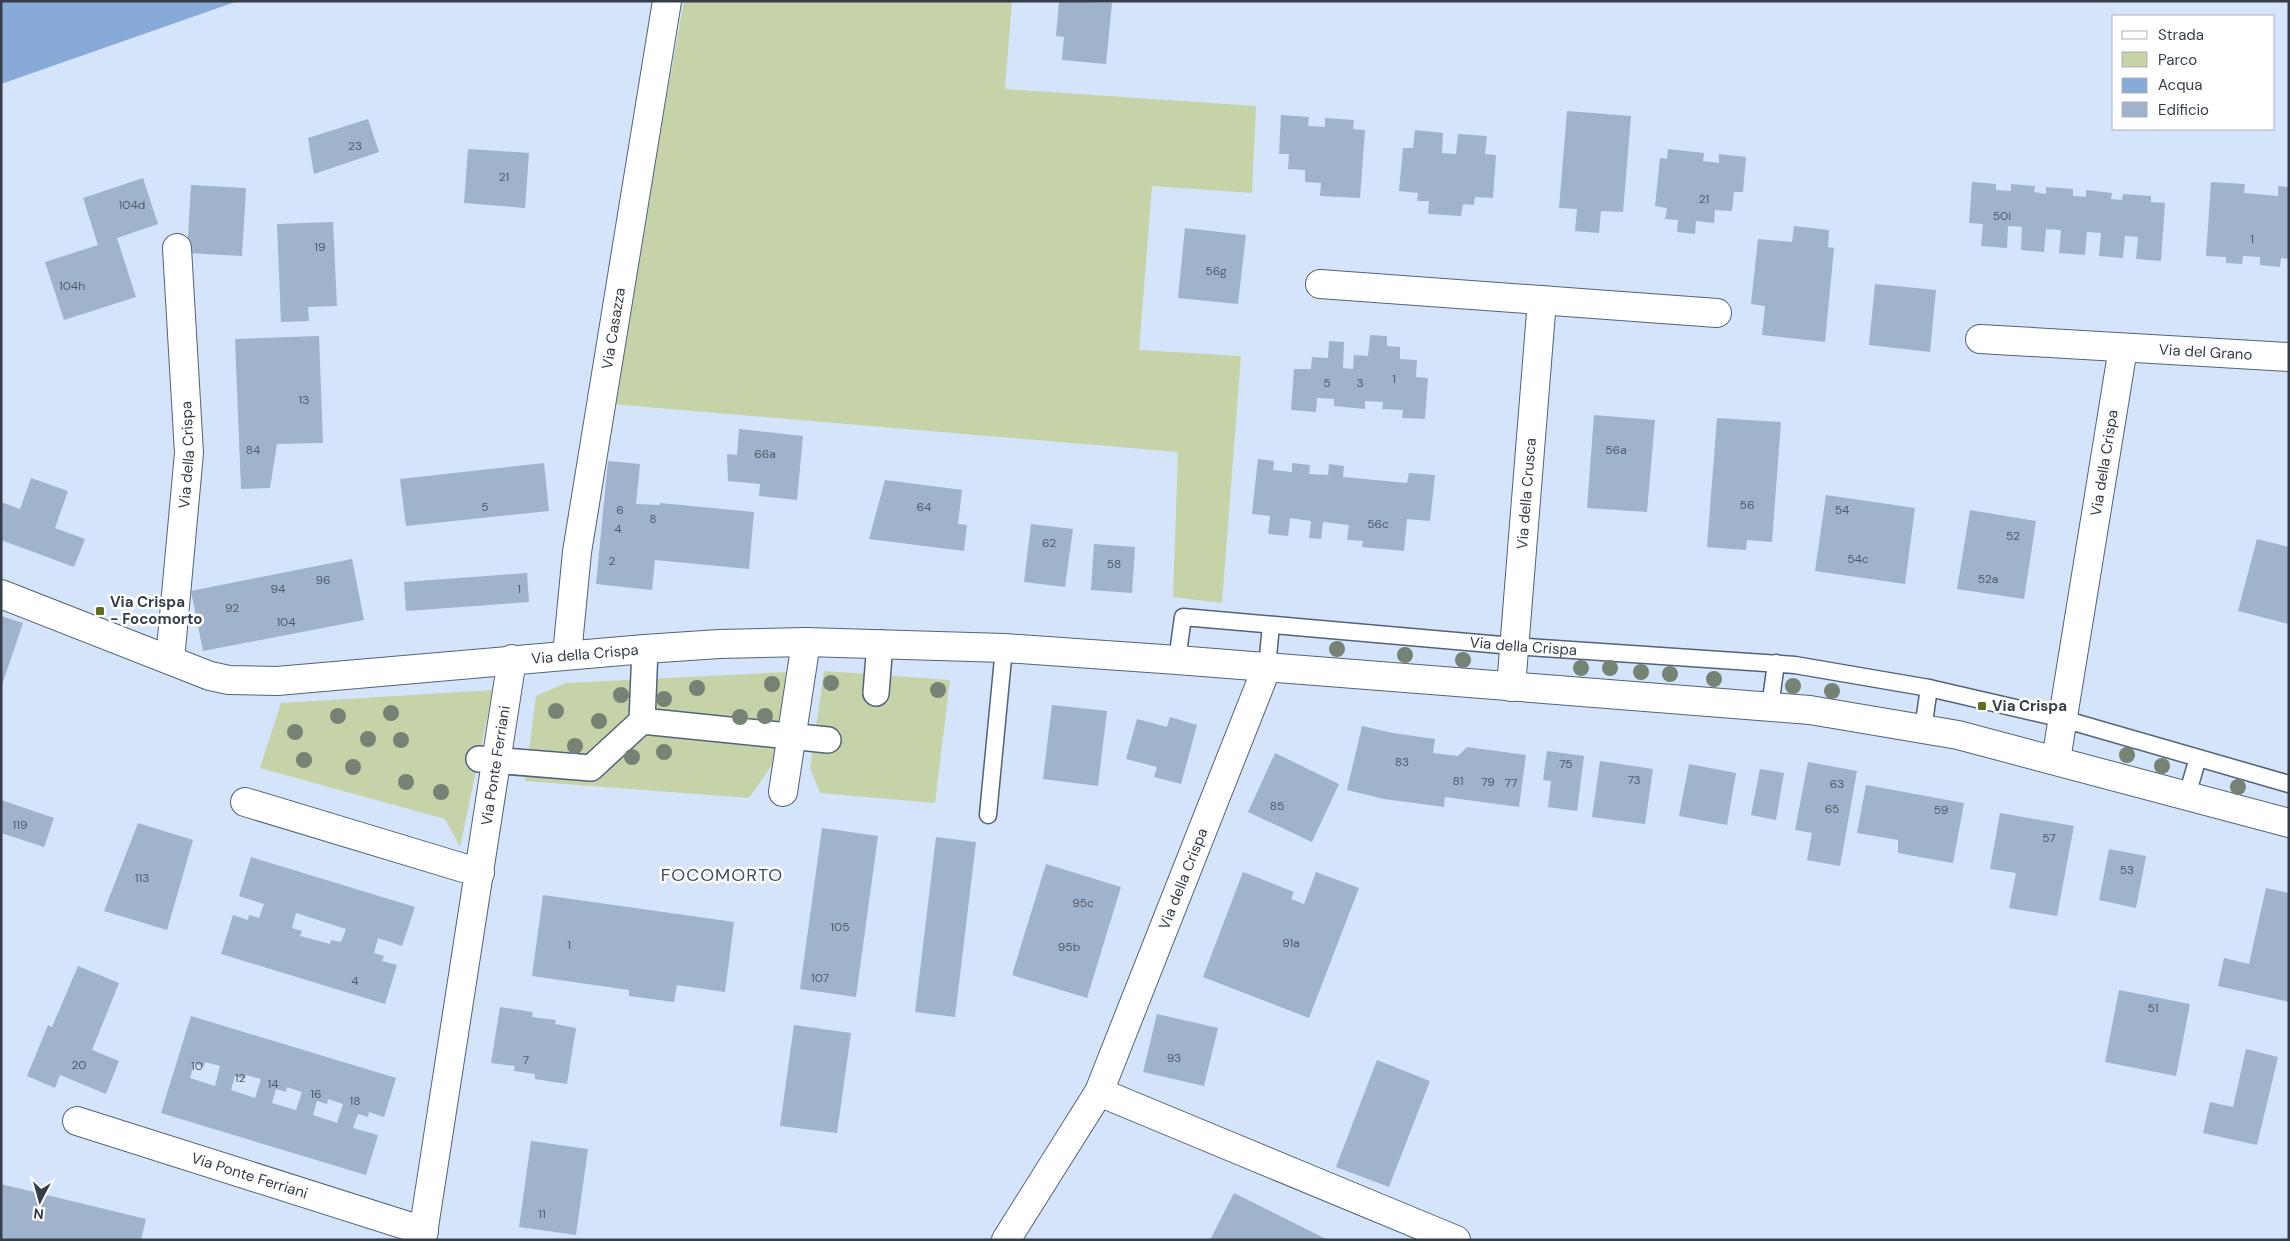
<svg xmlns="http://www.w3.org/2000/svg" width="2290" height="1241" font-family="'DM Sans',sans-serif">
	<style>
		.green { fill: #c6d3a8 }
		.water { fill: #88aad8 }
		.building { fill: #a0b3cc; fill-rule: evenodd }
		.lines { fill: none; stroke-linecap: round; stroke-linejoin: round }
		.service-casing { stroke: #516379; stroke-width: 19 }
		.pedestrian-casing { stroke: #516379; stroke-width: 28 }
		.minor-casing { stroke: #516379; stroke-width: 30 }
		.service { stroke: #fff; stroke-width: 16 }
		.pedestrian { stroke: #fff; stroke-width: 25 }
		.minor { stroke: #fff; stroke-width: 28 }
		.tree { fill: #758274 }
		.poi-dot { fill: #5d6f1d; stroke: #fff; stroke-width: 2 }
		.labels { text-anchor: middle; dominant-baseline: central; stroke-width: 5; stroke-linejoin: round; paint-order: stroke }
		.number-label { font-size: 12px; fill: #505a69 }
		.street-label { font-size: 15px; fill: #353d48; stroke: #fff }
		.poi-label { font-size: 15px; font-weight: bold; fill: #353d48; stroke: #fff; text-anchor: start }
		.quarter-label { font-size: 18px; letter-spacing: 1px; fill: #3d4d63; stroke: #fff }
	</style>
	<rect width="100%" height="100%" fill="#d4e4fa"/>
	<!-- green -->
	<path class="green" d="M684,1H1012L1005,89L1256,106L1252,193L1152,186L1139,350L1241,356L1222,603L1173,597L1178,452L611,404Z
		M824,671L950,680L935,803L820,793L810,768Z
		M787,672L774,762L749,798L525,781L536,696L565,683Z
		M493,690L460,847L445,819L260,768L281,703Z"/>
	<!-- water -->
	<path class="water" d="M1,1H238L1,84Z"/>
	<!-- building -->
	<path class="building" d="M1059,1L1112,3L1106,64L1062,60L1064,37L1056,36Z
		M1567,111L1631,116L1623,212L1601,211L1599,233L1575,231L1577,209L1559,208Z
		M1281,115L1309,117L1308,126L1325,127V118L1354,120L1353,129L1365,130L1360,198L1320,196L1321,183L1305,182V170L1288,169L1289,154H1279Z
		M368,119L379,152L314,174L308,138Z
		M1415,130L1443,133L1442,153L1456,154L1458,134L1487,136L1485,154L1496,155L1493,198L1475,197L1474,205L1463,204L1461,216L1428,214L1429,201H1417L1418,193L1399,191L1403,148H1413Z
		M468,149L529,153L525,208L464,203Z
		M1668,149L1704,153L1703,161L1719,163V154L1746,157L1743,192H1734L1732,211L1715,210L1714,223L1696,221L1695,234L1677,232L1678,220L1665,219L1667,208L1655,206L1660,158L1667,159Z
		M143,178L158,224L117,238L136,297L64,320L45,262L98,245L83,198Z
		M1972,182L1996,184V190L2011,191V184L2035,186L2034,192L2046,194V187L2073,189V196L2086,197V190L2112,193L2111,199L2122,200L2123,194L2151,196V202L2165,203L2161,261L2136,259L2138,237L2125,236L2123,258L2099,256L2101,233L2087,232L2085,255L2059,253L2061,230L2046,229L2044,252L2021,250L2022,227L2008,226L2007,248L1981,246L1983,224L1969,223Z
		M2211,182L2245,184L2244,193L2278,196V186L2289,187V259L2281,258L2280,267L2260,265V257L2243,256L2242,264L2226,263V257L2206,256Z
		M191,185L246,188L242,256L187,253Z
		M333,222L337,306L308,307L309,321L281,322L277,224Z
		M1794,226L1829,230L1828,247L1834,248L1825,342L1762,335L1765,306L1751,304L1758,239L1792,242Z
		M1185,228L1246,235L1238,304L1178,298Z
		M1875,284L1936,290L1930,352L1869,345Z
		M1370,335L1387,336V346L1400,347V359L1417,360L1416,377L1428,378L1425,419L1402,418L1403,410L1382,409L1383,402L1365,401V409L1334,406V399L1317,398L1316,412L1291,410L1294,369H1311L1312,357L1328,358L1329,341L1344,342L1343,368L1353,369L1354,355L1368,356Z
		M319,336L323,443L277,444L270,488L241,489L235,339Z
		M1594,415L1655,420L1647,512L1587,508Z
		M1717,418L1781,422L1772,542L1747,540L1746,550L1707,547Z
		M739,429L803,436L797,500L759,496L760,484L728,481L727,454L737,455Z
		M1258,459L1274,461L1273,470L1292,472V463L1310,465L1309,474L1328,475L1329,464L1344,466L1343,477L1407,483L1409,473L1435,475L1430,521L1407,519L1404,551L1362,547L1363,541L1347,540L1349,525L1323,522L1321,539L1309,538L1311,521L1290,518L1288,536L1268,534L1270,516L1252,514Z
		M608,461L640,464L636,504L660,505V503L754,512L749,569L655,560L652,590L596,584Z
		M544,463L549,511L406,526L400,479Z
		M31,478L68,491L55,528L85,539L74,567L1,540V502L20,509Z
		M885,480L962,490L958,524L967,525L964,551L869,539Z
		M1826,495L1915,508L1905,584L1815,571Z
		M1970,510L2036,521L2024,599L1957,589Z
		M1031,524L1073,529L1065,587L1024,582Z
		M2257,539L2289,547V624L2238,611Z
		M1094,544L1135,547L1132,593L1091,590Z
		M352,559L364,620L203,651L191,591Z
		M527,573L529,602L406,611L404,582Z
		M1,616L23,623L2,685H1Z
		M1052,705L1107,711L1098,786L1043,779Z
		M1170,717L1197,725L1181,784L1154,777L1157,767L1126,759L1137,719L1167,727Z
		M1362,726L1393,733L1435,739L1433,753L1458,756L1467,747L1526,755L1519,807L1445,797L1444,807L1384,799L1347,790Z
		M1547,751L1584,756L1577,811L1548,807L1551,781L1543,780Z
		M1275,753L1339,784L1312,842L1248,812Z
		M1600,761L1653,769L1645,824L1592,817Z
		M1808,762L1857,771L1840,866L1807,860L1812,833L1795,830Z
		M1689,764L1736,773L1727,825L1679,816Z
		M1760,769L1784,773L1776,820L1751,815Z
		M1866,785L1964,803L1953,863L1898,853V840L1857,833Z
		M1,800L54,818L44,847L1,833Z
		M2000,813L2074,826L2057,916L2009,908L2016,873L1990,869Z
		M138,823L193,840L167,930L104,911Z
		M822,828L878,836L856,997L800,989Z
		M936,837L976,842L955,1017L915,1012Z
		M2109,849L2146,856L2136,908L2099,900Z
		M251,857L415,907L402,946L378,938L374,953L384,956L382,961L397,965L385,1004L221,954L233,915L248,920L249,915L259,918L264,904L239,896ZM296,913L346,929L341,942L331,940L330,944L300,936L302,931L292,928Z
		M1046,864L1121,887L1087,998L1012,975Z
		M1243,872L1294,892L1291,899L1304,904L1316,872L1359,888L1309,1018L1203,977Z
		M2266,888L2289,893V1002L2218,986L2224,958L2249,964Z
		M543,895L734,922L725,992L677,985L674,1002L629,996V990L532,976Z
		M78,966L119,983L92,1050L119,1061L106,1094L60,1075L55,1088L27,1076L48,1025L52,1027Z
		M2119,990L2190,1004L2176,1076L2105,1062Z
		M500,1007L533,1012L532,1017L556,1020L555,1024L576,1028L567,1084L535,1079V1074L514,1071L515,1066L491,1063Z
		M1157,1014L1218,1028L1204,1086L1143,1072Z
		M191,1016L396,1078L384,1117L369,1112L368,1117L358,1114L353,1128L378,1135L366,1175L161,1113ZM205,1062L220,1066L215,1086L190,1078L194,1063L204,1067ZM246,1075L261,1079L255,1098L231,1090L235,1076L245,1079ZM287,1087L302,1092L296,1110L272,1103L276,1089L286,1092ZM328,1099L343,1104L337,1123L313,1115L317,1101L327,1104Z
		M794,1025L851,1033L837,1133L780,1126Z
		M2246,1049L2278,1057L2257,1145L2203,1133L2210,1102L2233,1107Z
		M1377,1060L1430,1081L1389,1187L1336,1167Z
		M531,1141L588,1149L576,1235L519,1227Z
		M1,1184L146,1219L141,1240H1Z
		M1234,1193L1328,1240H1210Z"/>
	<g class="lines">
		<defs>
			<g id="service">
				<path id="s1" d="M1177,660L1183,617L1513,646L1795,665L1929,688L2063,719L2289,784"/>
				<path d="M1267,667L1271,625"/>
				<path d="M1770,707L1776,663"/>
				<path d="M1923,729L1929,688"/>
				<path d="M2187,795L2198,758"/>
				<path d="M988,815L1004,648"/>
			</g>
			<path id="pedestrian" d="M645,649L642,721L828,740
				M876,693L880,643
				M479,759L591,768L642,721"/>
			<g id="minor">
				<path d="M1320,284L1717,313"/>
				<path id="s2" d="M1980,339L2289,357"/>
				<path id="s3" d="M1,594L210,676L229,680L277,681L645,649L719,644L806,642L1004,648L1177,660L1810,710L1958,735L2289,823"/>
				<path id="s4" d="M567,655L577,552L667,1"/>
				<path id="s5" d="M170,660L189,453L177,248"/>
				<path id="s6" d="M1511,687L1542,300"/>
				<path id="s7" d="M2056,760L2123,348"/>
				<path d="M783,792L806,642"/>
				<path d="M245,802L480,873"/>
				<path d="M1099,1092L1456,1240"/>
				<path id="s8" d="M77,1121L424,1231"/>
				<path id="s9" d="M422,1240L512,659"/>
				<path id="s10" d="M1006,1240L1099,1092L1267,667"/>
			</g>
		</defs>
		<!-- service casing -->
		<use href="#service" class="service-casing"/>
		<!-- pedestrian casing -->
		<use href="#pedestrian" class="pedestrian-casing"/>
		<!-- minor casing -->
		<use href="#minor" class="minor-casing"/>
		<!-- service -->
		<use href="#service" class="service"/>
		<!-- pedestrian -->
		<use href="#pedestrian" class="pedestrian"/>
		<!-- minor -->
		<use href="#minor" class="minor"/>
	</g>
	<!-- trees -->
	<g class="tree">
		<circle cx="1337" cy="649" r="8"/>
		<circle cx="1405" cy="655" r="8"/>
		<circle cx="1463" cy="660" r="8"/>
		<circle cx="1581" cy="668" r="8"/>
		<circle cx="1610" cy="668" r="8"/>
		<circle cx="1641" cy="672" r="8"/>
		<circle cx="1670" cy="674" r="8"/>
		<circle cx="1714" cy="679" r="8"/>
		<circle cx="831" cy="683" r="8"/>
		<circle cx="772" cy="684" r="8"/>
		<circle cx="1793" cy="686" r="8"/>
		<circle cx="697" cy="688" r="8"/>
		<circle cx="938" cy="690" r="8"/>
		<circle cx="1832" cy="691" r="8"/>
		<circle cx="621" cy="695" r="8"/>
		<circle cx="664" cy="699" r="8"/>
		<circle cx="556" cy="711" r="8"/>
		<circle cx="391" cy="713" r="8"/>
		<circle cx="338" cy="716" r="8"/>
		<circle cx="765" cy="716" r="8"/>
		<circle cx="740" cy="717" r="8"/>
		<circle cx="599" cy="721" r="8"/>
		<circle cx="295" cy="732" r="8"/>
		<circle cx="368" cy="739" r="8"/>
		<circle cx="401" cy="740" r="8"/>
		<circle cx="575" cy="746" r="8"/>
		<circle cx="664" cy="752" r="8"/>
		<circle cx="2127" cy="755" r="8"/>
		<circle cx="632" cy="757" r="8"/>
		<circle cx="304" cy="760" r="8"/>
		<circle cx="2162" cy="766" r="8"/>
		<circle cx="353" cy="767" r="8"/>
		<circle cx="406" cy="782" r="8"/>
		<circle cx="2238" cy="787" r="8"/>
		<circle cx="441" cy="792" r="8"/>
	</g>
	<!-- markers -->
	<g class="poi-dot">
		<rect x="95" y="606" width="10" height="10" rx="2.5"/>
		<rect x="1977" y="701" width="10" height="10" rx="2.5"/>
	</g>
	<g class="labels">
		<!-- number labels -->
		<g class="number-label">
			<text x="355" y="146">23</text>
			<text x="504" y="177">21</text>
			<text x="1704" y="199">21</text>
			<text x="132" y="205">104d</text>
			<text x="2002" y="216">50i</text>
			<text x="2252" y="239">1</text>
			<text x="320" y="247">19</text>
			<text x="1216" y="271">56g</text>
			<text x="72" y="286">104h</text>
			<text x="1394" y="379">1</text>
			<text x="1327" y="383">5</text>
			<text x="1360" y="383">3</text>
			<text x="304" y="400">13</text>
			<text x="253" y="450">84</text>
			<text x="1616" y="450">56a</text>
			<text x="765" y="454">66a</text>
			<text x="1747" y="505">56</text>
			<text x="485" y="507">5</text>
			<text x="924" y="507">64</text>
			<text x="620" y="510">6</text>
			<text x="1842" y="510">54</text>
			<text x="653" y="519">8</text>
			<text x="1378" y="524">56c</text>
			<text x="618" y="529">4</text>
			<text x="2013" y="536">52</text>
			<text x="1049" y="543">62</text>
			<text x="1858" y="559">54c</text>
			<text x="612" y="561">2</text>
			<text x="1114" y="564">58</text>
			<text x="1988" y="579">52a</text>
			<text x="323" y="580">96</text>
			<text x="278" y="589">94</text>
			<text x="519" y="589">1</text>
			<text x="232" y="608">92</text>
			<text x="286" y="622">104</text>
			<text x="1402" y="762">83</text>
			<text x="1566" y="764">75</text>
			<text x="1634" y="780">73</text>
			<text x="1458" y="781">81</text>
			<text x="1488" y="782">79</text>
			<text x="1511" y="783">77</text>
			<text x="1837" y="784">63</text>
			<text x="1277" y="806">85</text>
			<text x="1832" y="809">65</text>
			<text x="1941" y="810">59</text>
			<text x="20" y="825">119</text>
			<text x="2049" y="838">57</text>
			<text x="2127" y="870">53</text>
			<text x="142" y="878">113</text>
			<text x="1083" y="903">95c</text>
			<text x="840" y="927">105</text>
			<text x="1291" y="943">91a</text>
			<text x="569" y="945">1</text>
			<text x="1069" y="947">95b</text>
			<text x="820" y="978">107</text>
			<text x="355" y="981">4</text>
			<text x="2153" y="1008">51</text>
			<text x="1174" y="1058">93</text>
			<text x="526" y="1060">7</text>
			<text x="79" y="1065">20</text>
			<text x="197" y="1066">10</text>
			<text x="240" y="1078">12</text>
			<text x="273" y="1084">14</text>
			<text x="316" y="1094">16</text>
			<text x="355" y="1101">18</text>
			<text x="542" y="1214">11</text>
		</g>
		<!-- street labels -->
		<g class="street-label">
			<text stroke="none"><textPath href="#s4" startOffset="330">Via Casazza</textPath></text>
			<text stroke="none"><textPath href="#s2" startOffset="226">Via del Grano</textPath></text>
			<text stroke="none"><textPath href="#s5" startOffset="206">Via della Crispa</textPath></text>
			<text stroke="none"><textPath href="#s7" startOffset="301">Via della Crispa</textPath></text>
			<text stroke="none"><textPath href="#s6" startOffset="194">Via della Crusca</textPath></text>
			<text stroke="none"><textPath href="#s1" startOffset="385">Via della Crispa</textPath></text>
			<text stroke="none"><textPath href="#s3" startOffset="601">Via della Crispa</textPath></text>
			<text stroke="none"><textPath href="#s9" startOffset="480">Via Ponte Ferriani</textPath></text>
			<text stroke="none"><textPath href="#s10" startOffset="404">Via della Crispa</textPath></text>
			<text stroke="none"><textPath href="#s8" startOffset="181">Via Ponte Ferriani</textPath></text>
		</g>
		<!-- poi labels -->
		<g class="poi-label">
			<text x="110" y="602">Via Crispa<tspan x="110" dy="17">- Focomorto</tspan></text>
			<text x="1992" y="706">Via Crispa</text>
		</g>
		<!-- quarter labels -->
		<g class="quarter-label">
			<text x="722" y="875">FOCOMORTO</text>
		</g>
	</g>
	<!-- border -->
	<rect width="2290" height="1241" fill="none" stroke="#353d48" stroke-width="5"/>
	<!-- legend -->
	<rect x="2112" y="15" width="162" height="115" fill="#ffffff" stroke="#aeb1b6"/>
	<rect x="2122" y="31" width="25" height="8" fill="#ffffff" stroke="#aeb1b6"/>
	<text x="2158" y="40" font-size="15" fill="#353d48">Strada</text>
	<rect x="2122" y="52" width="25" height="15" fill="#c6d3a8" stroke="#aeb1b6"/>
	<text x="2158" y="65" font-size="15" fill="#353d48">Parco</text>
	<rect x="2122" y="78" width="25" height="15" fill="#88aad8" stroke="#aeb1b6"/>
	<text x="2158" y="90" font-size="15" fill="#353d48">Acqua</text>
	<rect x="2122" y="102" width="25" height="15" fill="#a0b3cc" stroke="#aeb1b6"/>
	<text x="2158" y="115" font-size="15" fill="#353d48">Edificio</text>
	<!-- north arrow -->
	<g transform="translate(40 1201) rotate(186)" stroke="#ffffff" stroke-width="4" paint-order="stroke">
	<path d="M0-4L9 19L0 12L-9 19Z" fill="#353d48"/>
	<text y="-8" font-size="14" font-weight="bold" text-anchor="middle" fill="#353d48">N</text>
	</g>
</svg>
